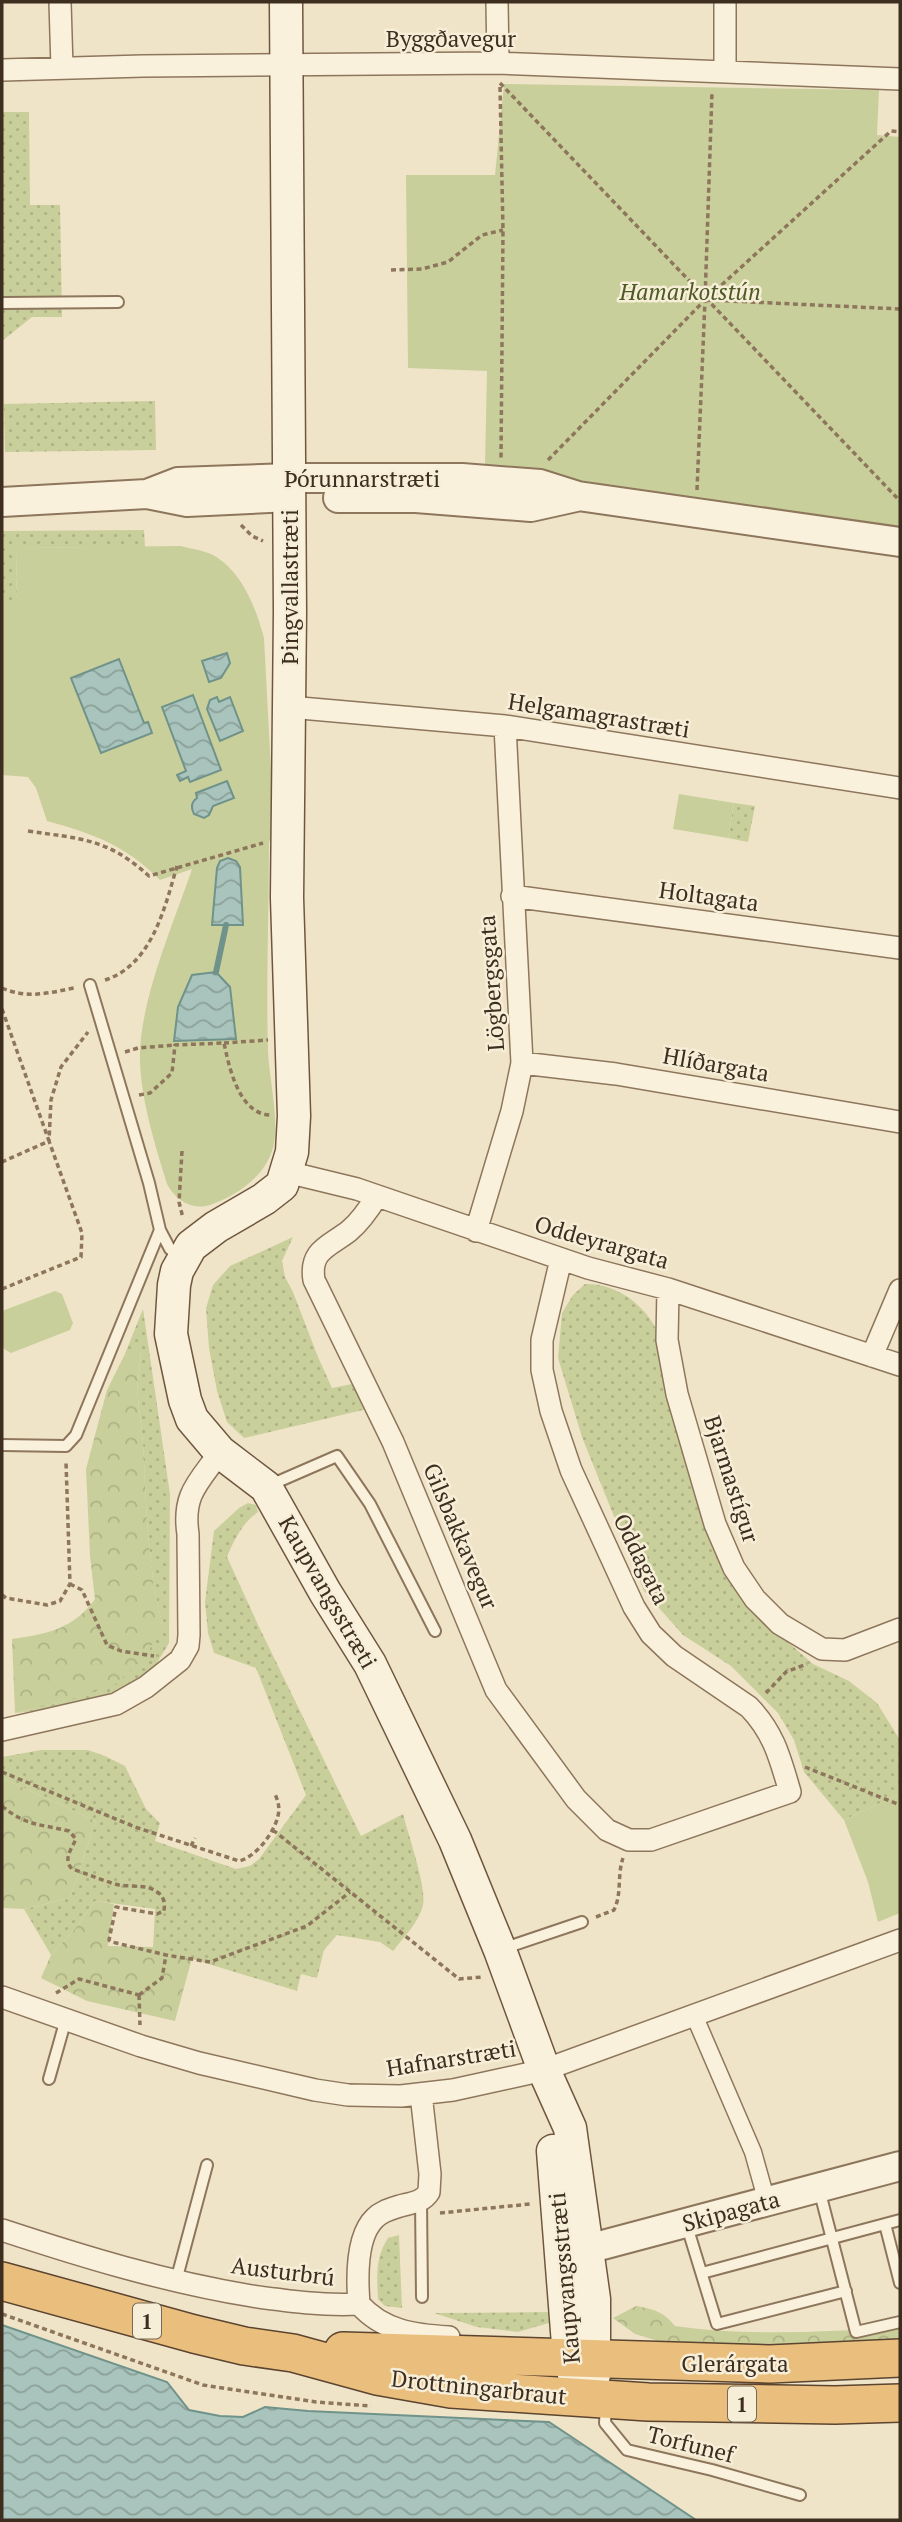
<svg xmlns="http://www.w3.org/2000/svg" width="902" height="2522" font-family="'PT Serif',serif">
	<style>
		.grass { fill: url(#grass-dots) }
		.forest { fill: url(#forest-crowns) }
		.park { fill: #c9cf9b }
		.water { fill: url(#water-waves); stroke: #6f938a; stroke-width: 2 }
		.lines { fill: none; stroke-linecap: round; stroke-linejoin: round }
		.stream { stroke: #6f938a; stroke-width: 6 }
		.service-casing { stroke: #8d765c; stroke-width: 14 }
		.pedestrian-casing { stroke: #8d765c; stroke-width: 19 }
		.minor-casing { stroke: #8d765c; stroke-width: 24 }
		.tertiary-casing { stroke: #8d765c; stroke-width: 32 }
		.secondary-casing { stroke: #6f573f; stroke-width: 35 }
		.trunk-casing { stroke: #5b4430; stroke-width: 40 }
		.path { stroke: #8d765c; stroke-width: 3.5; stroke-dasharray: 5 3.5; stroke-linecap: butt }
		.service { stroke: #faf1dc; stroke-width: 10 }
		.pedestrian { stroke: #faf1dc; stroke-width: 16 }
		.minor { stroke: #faf1dc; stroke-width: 21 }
		.tertiary { stroke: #faf1dc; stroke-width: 28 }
		.secondary { stroke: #faf1dc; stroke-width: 32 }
		.trunk { stroke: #eabe7c; stroke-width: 37 }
		.labels { text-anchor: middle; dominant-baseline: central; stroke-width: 5; stroke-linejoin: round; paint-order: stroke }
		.shield { fill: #f7eed8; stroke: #756857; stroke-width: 2 }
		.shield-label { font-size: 21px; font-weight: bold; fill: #3d2e20 }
		.street-label { font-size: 23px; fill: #3d2e20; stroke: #f7eed8 }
		.park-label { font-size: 23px; font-style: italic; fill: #4d5a26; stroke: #f7eed8 }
	</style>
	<defs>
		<pattern id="grass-dots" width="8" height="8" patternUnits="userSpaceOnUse" patternTransform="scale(1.75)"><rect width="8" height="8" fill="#c9cf9b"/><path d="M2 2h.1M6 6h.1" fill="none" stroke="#aeb285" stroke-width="1.8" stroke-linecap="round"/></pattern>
		<pattern id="forest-crowns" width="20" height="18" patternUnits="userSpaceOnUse" patternTransform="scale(1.75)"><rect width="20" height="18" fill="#c9cf9b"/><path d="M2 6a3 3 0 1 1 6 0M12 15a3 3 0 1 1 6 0" fill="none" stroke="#aeb285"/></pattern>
		<pattern id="water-waves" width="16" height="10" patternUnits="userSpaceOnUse" patternTransform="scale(1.75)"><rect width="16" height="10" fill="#a9c4bc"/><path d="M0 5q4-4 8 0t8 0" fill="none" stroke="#8ba098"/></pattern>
	</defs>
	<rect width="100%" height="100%" fill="#f0e4c8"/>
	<!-- grass -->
	<path class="grass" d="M2,112H29L30,205H60L62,317H32L2,341Z
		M155,401L156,450L5,452L4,404Z
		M144,530L145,547L16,548L17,601H2V531Z
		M734,803L755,806L748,842L728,838Z
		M293,1237L282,1261L285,1277L293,1292L318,1357L332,1388L357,1383L367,1409L244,1438L227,1422L217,1391L209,1348L206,1308L213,1285L230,1266Z
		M585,1284C617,1283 647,1306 659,1335L704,1514L734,1588L765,1622L813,1664L849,1681L877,1703L900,1740V1794L844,1820L804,1772L794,1740L778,1713L731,1666L683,1635L644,1591L582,1437L558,1358L562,1313L573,1295Z
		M143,1309L170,1494L169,1643L154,1668L139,1683L112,1696L73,1707L15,1713L66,1701L162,1623L154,1589L147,1523L143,1443L137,1390L141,1353L124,1356Z
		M248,1503L256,1505L258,1512C243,1522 234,1540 227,1557L260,1629L361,1836L403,1814C408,1834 427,1888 423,1905C419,1922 404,1937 393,1951L380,1942L337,1935L324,1950L317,1978L301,1974L297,1991L153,1947L155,1909L95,1901L74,1930L51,1955L24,1909L70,1898L96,1821L2,1778V1757L41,1750H88L105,1756L125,1766L146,1809L160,1823L155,1841L236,1869L250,1866L259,1859L306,1795L256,1668L214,1653L208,1633L205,1602L214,1531L239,1508Z
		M399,2235L402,2308L385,2306L378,2299C377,2276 375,2258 388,2238Z
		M557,2312L552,2322L518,2332L477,2327L434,2313Z"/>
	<!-- forest -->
	<path class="forest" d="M141,1352L137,1390L143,1443L147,1523L154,1589L162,1622L148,1653L116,1684L66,1701L15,1713L12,1639C48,1634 73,1629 95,1599L90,1556L86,1469L107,1390L124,1356Z
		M2,1778L96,1821L70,1898L24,1909L2,1908Z
		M95,1901L114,1904L108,1946L153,1947L192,1958L175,2021L87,2001L41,1978L51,1955L74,1930Z
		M636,2306C654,2309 664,2312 675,2326C750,2337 825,2331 900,2328V2344L708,2348L665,2343L635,2334L613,2318Z"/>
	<!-- park -->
	<path class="park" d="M504,84L879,90L877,135L900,137V533L485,465L487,371L408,368L406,175H495Z
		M181,546C191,549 203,550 213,555C242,571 256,608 264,638L274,826L269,843C269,912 266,982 268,1051C269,1079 281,1126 272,1151C263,1178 236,1196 210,1205C191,1211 175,1199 167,1184C155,1145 139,1094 140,1053C141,998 174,922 192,869L160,880C125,845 94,834 47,821L36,788L28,777L2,775V601L17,600L16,548Z
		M679,794L734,803L728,838L673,829Z
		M55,1291L62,1294L73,1323L70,1330L11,1353L4,1349L2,1343V1311Z
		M900,1794V1913L878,1922L868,1882L844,1820Z"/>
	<!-- water -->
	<path class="water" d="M227,653L230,663L221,678L209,682L202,661Z
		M119,659L144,723L148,722L152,733L101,753L71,678Z
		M193,695L221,770L190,782L188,777L180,781L177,775L186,771L162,707Z
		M217,697L219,702L230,697L243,731L220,741L207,709L210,700Z
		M227,781L234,798L213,806L209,815L204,818L194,814C191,808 191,802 197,798L196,793Z
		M228,858L236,861L240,867L243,925H212L217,868L220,861Z
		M216,972L230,987L236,1039L174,1041L178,1007L192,975Z
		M2,2325L167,2382L189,2410L220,2416L243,2417L265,2407L308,2411L549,2422L696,2520H2Z"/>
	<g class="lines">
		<!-- stream -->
		<path class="stream" d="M216,972L226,925"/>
		<defs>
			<path id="service" d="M2,303L118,302
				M90,985L149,1183L160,1230L170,1249L182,1257
				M2,1445L66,1446L76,1435L160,1230
				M268,1486L337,1456L370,1504L435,1631
				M502,1949L582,1922
				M49,2079L66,2019
				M819,2189L856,2332L900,2322
				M421,2200L422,2297
				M686,2223L717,2324L846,2291
				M885,2224L900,2283
				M702,2273L900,2220
				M176,2281L207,2165
				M606,2406L605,2423L627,2450L712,2470L800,2495"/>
			<path id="pedestrian" d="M694,2015L753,2152L767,2202"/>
			<path id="minor" d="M60,2L62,68
				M497,2L498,63
				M2,70L143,66L498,63L900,79
				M725,72V2
				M289,707L505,726L900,788
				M512,896L900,948
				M522,1063L616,1074L900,1122
				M287,1172L357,1189L588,1268L668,1289L900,1365
				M377,1196C369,1209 361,1221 349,1231C330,1246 309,1250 314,1280L393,1442L496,1690L576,1799L607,1830L629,1840H651L790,1792C780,1758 774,1733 749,1707L674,1656L651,1634L634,1607L571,1470L551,1411L542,1370V1340L561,1259
				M476,1231L512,1111L522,1063L505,726
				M668,1289L667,1340L677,1394L715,1524L734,1568L755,1599L780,1624L822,1649L845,1650L900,1629
				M872,1356L900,1290
				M2,1730L116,1704L146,1687L180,1660L188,1646L189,1635L188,1534C182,1494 199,1482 220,1452
				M2,1997L141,2046L199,2063L315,2090L348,2095L401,2096L453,2090L544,2070L900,1940
				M2,2230C84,2257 166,2282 252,2296C288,2301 323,2306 359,2304
				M359,2304C357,2279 356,2236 375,2218C382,2211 391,2209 400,2206C411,2203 423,2202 429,2192L430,2174L421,2094
				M359,2304C383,2331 414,2335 449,2337"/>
			<path id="tertiary" d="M147,494L178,482L289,478H462L540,484L578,496L900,542
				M338,498H416L531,507L576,497
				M2,502L147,494L187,502L290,497
				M565,2255L900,2166"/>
			<path id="secondary" d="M286,2L290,612L287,898L294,1116L292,1152L282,1185L264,1199L216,1227L191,1246L177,1271L174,1285L171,1334L185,1400L192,1419L220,1452L266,1487L325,1592L370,1664L455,1840L500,1950L544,2070L570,2128L594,2299V2375L584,2399
				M553,2151L569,2357L576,2381"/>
			<path id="trunk" d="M2,2281L194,2334L244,2346L293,2353L377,2376L451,2389L648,2402L835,2405L900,2403
				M343,2351L770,2364L900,2358"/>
		</defs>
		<!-- service casing -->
		<use href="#service" class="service-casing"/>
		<!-- pedestrian casing -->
		<use href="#pedestrian" class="pedestrian-casing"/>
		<!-- minor casing -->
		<use href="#minor" class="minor-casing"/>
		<!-- tertiary casing -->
		<use href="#tertiary" class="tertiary-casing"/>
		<!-- secondary casing -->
		<use href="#secondary" class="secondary-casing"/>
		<!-- trunk casing -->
		<use href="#trunk" class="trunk-casing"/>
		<!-- path -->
		<path class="path" d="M500,83L900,501
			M500,87L503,230L501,458
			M391,270L422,269L448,262L482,235L503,230
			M708,300L900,309
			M548,460L705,300L891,131L900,132
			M697,490L705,300L712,92
			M241,525L252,536L263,541
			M28,831C81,839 107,838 149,876L263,843
			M105,980C152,965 165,907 177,866
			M2,988C27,999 49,993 74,988
			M2,1009L49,1141L2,1162
			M224,1043L268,1040
			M125,1052L138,1048L175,1045
			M139,1095L150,1093L172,1073L175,1045L224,1043C229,1067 239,1114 270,1115
			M182,1151L179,1202L183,1218
			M2,1289L81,1257L82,1233L49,1141L51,1100L61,1067L88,1032
			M70,1584L82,1590L107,1645L121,1651L154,1656
			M2,1595L6,1598L47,1605L60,1601L70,1584L66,1462
			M766,1693L786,1672L807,1664
			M805,1767L900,1805
			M2,1772L135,1827L239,1861C256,1857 274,1833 278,1816C280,1807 278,1801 275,1794
			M2,1806C26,1826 40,1824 69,1831L76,1839C71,1850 63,1859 72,1869C88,1874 103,1881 119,1885C131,1887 147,1884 157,1892C164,1896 165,1903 164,1911L157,1914L116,1907L109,1940L112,1942L166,1955L210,1962L307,1926L350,1892
			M273,1830L459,1979L483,1977
			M191,1846L195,1838
			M596,1917L614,1910C622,1894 617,1875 623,1858
			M56,1993L79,1979L139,1995
			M139,1995L162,1978L166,1955
			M139,1995L140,2025
			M440,2213L530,2204
			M2,2314L203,2385L316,2402L371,2406"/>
		<!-- service -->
		<use href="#service" class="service"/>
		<!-- pedestrian -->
		<use href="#pedestrian" class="pedestrian"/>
		<!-- minor -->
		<use href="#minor" class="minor"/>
		<!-- tertiary -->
		<use href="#tertiary" class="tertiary"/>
		<!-- secondary -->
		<use href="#secondary" class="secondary"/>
		<!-- trunk -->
		<use href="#trunk" class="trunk"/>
	</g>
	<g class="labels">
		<!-- shield labels -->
		<g class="shield">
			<rect x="133" y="2303.5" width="28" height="35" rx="5"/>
			<rect x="728" y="2386.5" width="28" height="35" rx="5"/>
		</g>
		<g class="shield-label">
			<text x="147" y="2321">1</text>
			<text x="742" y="2404">1</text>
		</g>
		<!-- street labels -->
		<g class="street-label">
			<text x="451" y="38">Byggðavegur</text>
			<text x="362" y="478">Þórunnarstræti</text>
			<text transform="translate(289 587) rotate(-90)">Þingvallastræti</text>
			<text transform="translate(599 715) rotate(9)">Helgamagrastræti</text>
			<text transform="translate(709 896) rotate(8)">Holtagata</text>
			<text transform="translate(491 983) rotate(-94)">Lögbergsgata</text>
			<text transform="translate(716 1064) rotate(10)">Hlíðargata</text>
			<text transform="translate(602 1242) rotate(16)">Oddeyrargata</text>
			<text transform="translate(732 1479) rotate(72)">Bjarmastígur</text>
			<text transform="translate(461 1536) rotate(67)">Gilsbakkavegur</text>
			<text transform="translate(642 1559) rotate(64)">Oddagata</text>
			<text transform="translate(328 1592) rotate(60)">Kaupvangsstræti</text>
			<text transform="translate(451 2058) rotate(-9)">Hafnarstræti</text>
			<text transform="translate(731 2211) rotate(-15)">Skipagata</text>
			<text transform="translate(283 2271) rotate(7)">Austurbrú</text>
			<text transform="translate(564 2278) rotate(-95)">Kaupvangsstræti</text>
			<text x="735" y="2363">Glerárgata</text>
			<text transform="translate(479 2387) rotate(6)">Drottningarbraut</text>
			<text transform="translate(691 2444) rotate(14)">Torfunef</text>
		</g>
		<!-- park labels -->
		<g class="park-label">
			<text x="690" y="291">Hamarkotstún</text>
		</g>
	</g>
	<!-- border -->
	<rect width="902" height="2522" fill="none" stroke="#3d2e20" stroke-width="7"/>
</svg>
